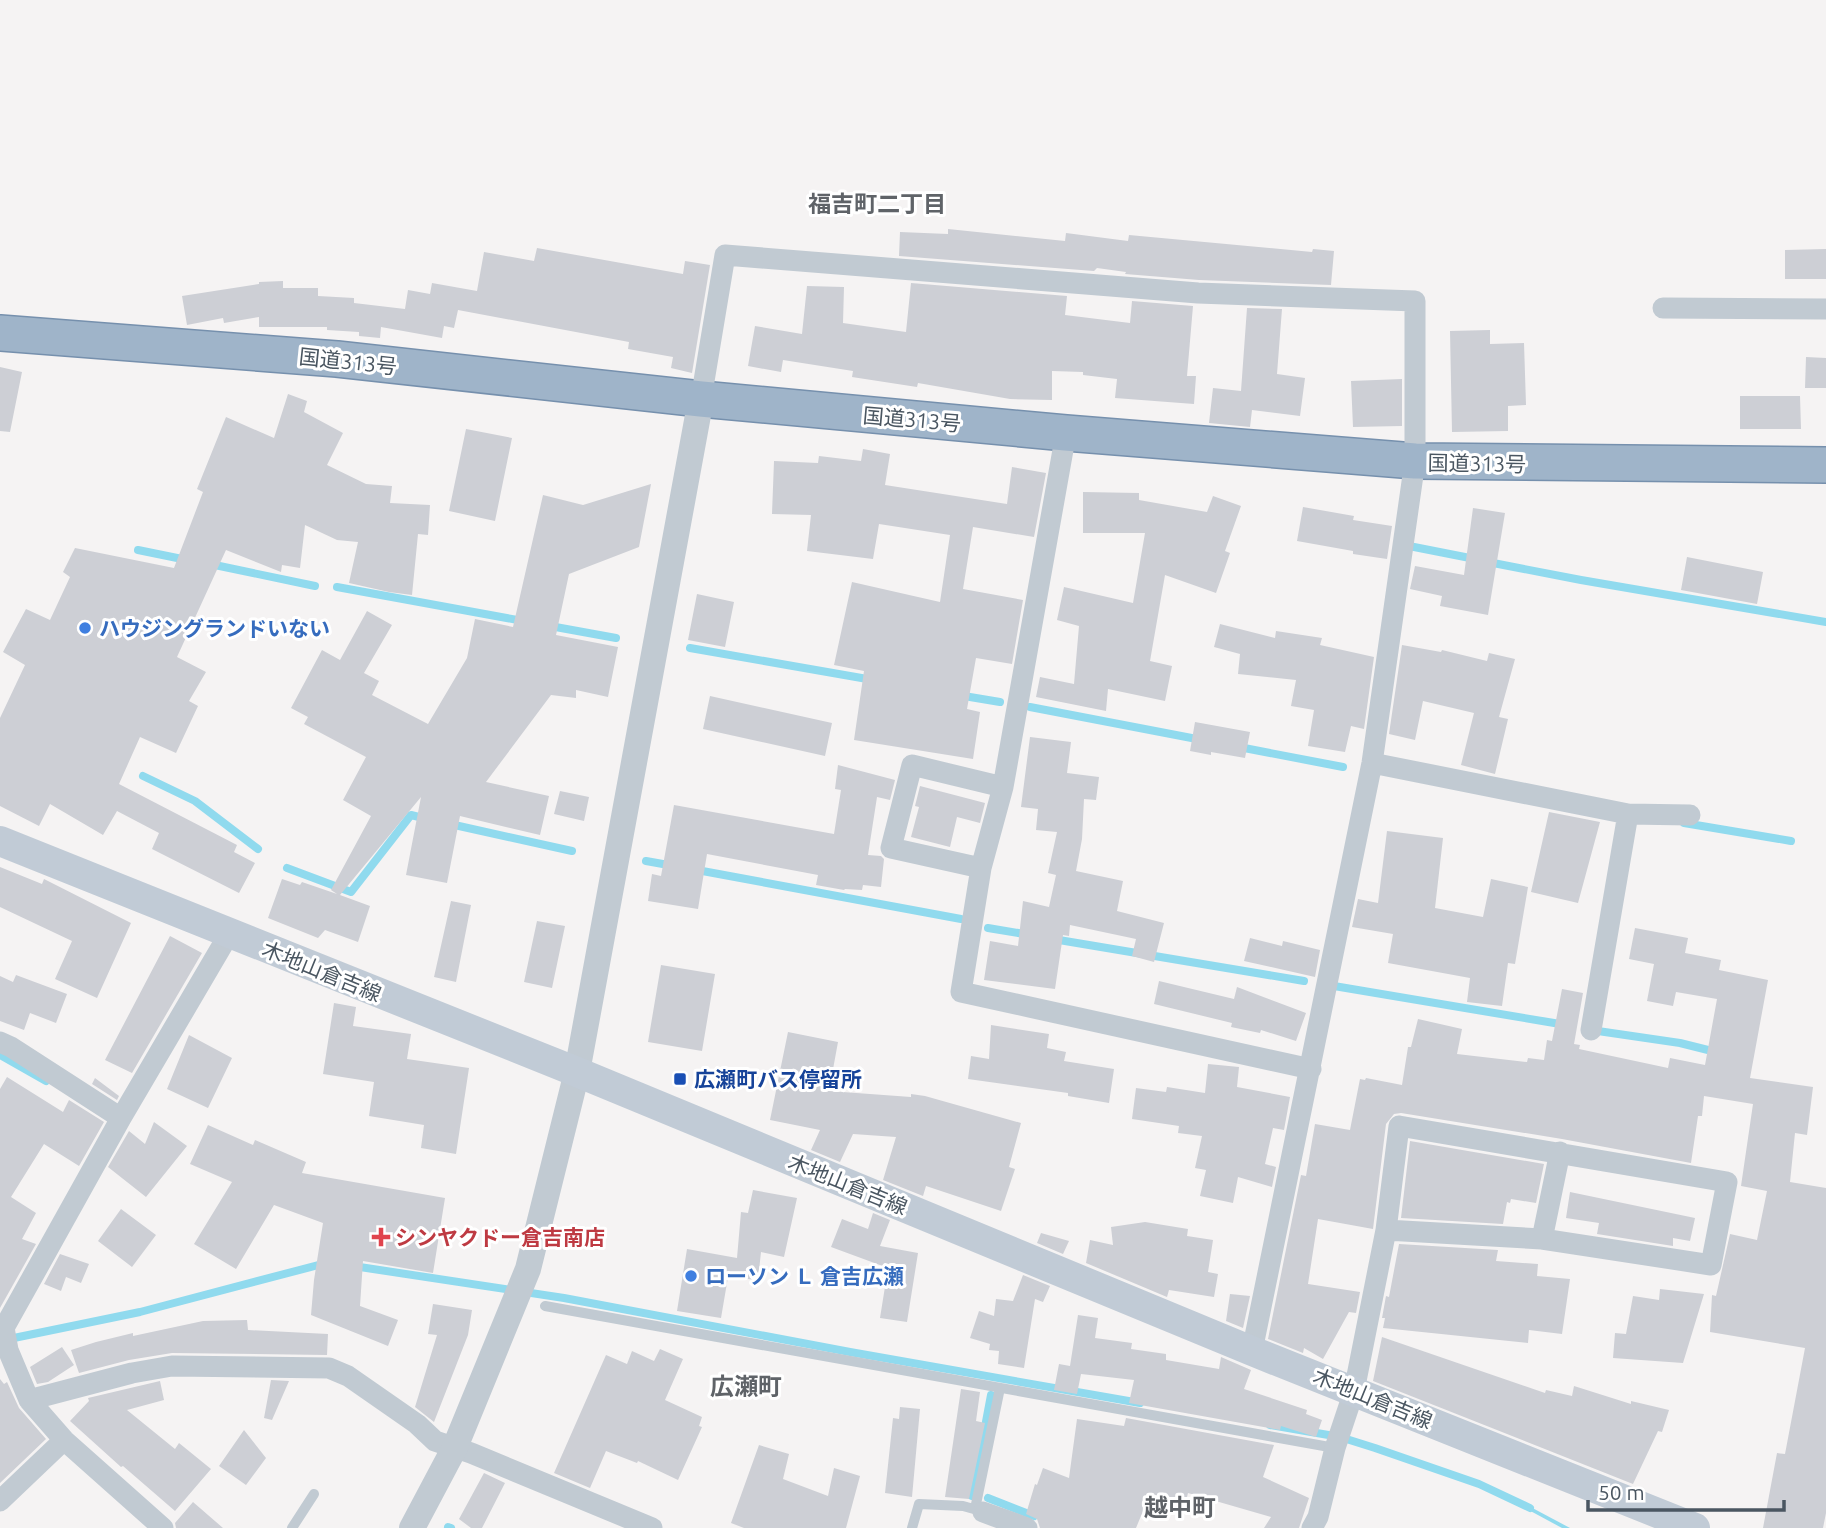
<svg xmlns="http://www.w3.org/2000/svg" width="1826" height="1528" font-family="Ubuntu,'Noto Sans JP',sans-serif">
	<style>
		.water { fill: #90daee }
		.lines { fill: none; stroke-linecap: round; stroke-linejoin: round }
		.stream { stroke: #90daee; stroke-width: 8 }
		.building { fill: #cdcfd5 }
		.trunk-casing { stroke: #7690ad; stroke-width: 38 }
		.service { stroke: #c1cad2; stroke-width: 10 }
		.minor { stroke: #c1cad2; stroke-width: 21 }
		.tertiary { stroke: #c1cad2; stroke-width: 26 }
		.secondary { stroke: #c1cbd6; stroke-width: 30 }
		.trunk { stroke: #9fb4c9; stroke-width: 35 }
		.shop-dot { fill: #3f7fe0; stroke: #fff; stroke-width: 2.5 }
		.transit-dot { fill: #1a4fb4; stroke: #fff; stroke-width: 2.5 }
		.health-dot { fill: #e0444e; stroke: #fff; stroke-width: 2.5 }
		.labels { text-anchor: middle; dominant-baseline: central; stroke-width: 6; stroke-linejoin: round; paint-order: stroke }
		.street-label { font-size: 21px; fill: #4a5661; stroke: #fff }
		.shop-label { font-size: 21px; font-weight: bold; fill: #366cbe; stroke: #fff; text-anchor: start }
		.transit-label { font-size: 21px; font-weight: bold; fill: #164399; stroke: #fff; text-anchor: start }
		.health-label { font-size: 21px; font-weight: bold; fill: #be3a42; stroke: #fff; text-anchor: start }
		.neighbourhood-label { font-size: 23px; font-weight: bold; fill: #5f6368; stroke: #fff }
		.quarter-label { font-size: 24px; font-weight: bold; fill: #5f6368; stroke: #fff }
	</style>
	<rect width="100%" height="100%" fill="#f5f3f3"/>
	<!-- water -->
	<path class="water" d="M1523,1503L1570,1528H1562L1521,1506Z"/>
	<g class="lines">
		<!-- stream -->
		<path class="stream" d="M1409,546L1475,559
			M138,550L187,560
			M1488,562L1581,580L1826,622
			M210,564L315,586
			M337,587L523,621
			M550,626L616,638
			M690,648L873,680
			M958,695L1000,702
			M1030,707L1202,740
			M1239,747L1343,767
			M143,776L195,801L258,849
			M1684,823L1791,841
			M450,824L572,851
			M646,861L674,866
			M287,868L351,892L411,815L427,819
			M697,870L961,919
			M988,928L1030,935
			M1053,939L1304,981
			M1334,986L1566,1025
			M1591,1030L1680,1043L1716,1052
			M0,1055L46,1081
			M353,1266L564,1298L850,1352L1140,1403
			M9,1339L140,1312L326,1263
			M1270,1425L1340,1437L1375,1448L1479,1484L1530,1508
			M972,1496L991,1395
			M988,1498L1034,1516
			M448,1527L451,1528"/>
	</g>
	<!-- building -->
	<path class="building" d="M948,229L1065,241L1066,233L1128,241L1129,235L1312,252L1313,249L1334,251L1331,285L1199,280L1125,274L1126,272L1097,268L1094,271L899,256L900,232L948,234Z
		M537,248L683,274L685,261L710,265L692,373L671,368L673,357L628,349L629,342L458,310L454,328L444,326L442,338L381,327L380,338L359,336V332L327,330V327H259V317L224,323L223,318L187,325L182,296L259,284V282L283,281V288H318V296L354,298V303L405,309L408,290L430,294L432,283L477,291L484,252L534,261Z
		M1826,249V279H1785V250Z
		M911,283L1067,296L1065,315L1130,323L1132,301L1193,306L1187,376H1196L1194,404L1115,398L1117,379L1083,375V372L1052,371V400L1010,399L918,383L917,387L852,377L853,371L783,360L781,372L748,366L755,326L802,334L807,286L844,287L843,323L906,332Z
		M1247,308L1282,309L1277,374L1305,378L1300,416L1252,410L1250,427L1209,423L1213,388L1241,391Z
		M1490,330V344L1524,343L1526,405L1508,406V431L1452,432L1450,331Z
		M1806,357L1826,358V388H1805Z
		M0,367L22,372L10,432L0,431Z
		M1402,379V426L1353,427L1351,381Z
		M288,394L307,401L304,412L343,433L327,465L366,484L392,486L390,503L430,505L428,535L418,534L412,595L389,592L349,583L358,542L337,540L305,525L300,568L282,565L281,572L226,550L177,657L206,672L189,701L198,706L176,753L140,737L119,784L237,845L234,852L255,863L239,893L152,849L159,833L117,811L103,835L50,804L39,826L0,806V718L25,665L3,652L26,609L50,620L70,577L63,572L75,548L174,568L203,492L197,489L226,417L274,438Z
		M1740,396H1800L1801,429H1740Z
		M466,429L512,438L495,521L449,511Z
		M863,449L890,454L885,485L1007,504L1012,467L1046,473L1034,537L973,527L963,589L1023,600L1012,664L976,658L967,709L980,712L973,759L854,740L864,671L834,665L852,582L940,602L950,535L879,524L873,559L807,551L811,515L772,514L774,461L818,463L819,456L861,461Z
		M651,484L639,547L569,574L556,635L618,647L608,697L576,690V698L551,695L486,782L549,796L540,835L460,816L447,883L406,875L421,797L340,895L370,906L358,942L325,930L318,938L268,918L282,879L300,885L302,882L337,894L331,890L371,816L343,800L366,757L304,724L308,717L291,708L322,650L340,660L367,611L392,625L364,673L379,681L372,695L428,724L467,658L475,619L513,627L543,495L583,505Z
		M1083,492L1139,493V500L1207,512L1213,496L1241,506L1225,551L1230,553L1216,593L1165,575L1150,661L1172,666L1165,701L1108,689L1106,711L1036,697L1040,677L1074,684L1079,626L1057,620L1064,587L1133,603L1145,533H1083Z
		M1303,507L1354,516L1353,520L1392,526L1387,559L1353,554V551L1297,541Z
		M1473,508L1505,513L1488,615L1440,606L1442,596L1410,589L1415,566L1464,575Z
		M1687,557L1763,572L1757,604L1681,590Z
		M697,594L734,602L725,647L688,640Z
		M1220,624L1275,638L1276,631L1322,638L1320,645L1374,657L1364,729L1351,726L1345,752L1308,746L1314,710L1291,706L1296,680L1238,674L1240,654L1214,647Z
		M1402,645L1441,652L1442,650L1487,661L1489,653L1515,659L1499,717L1508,719L1495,774L1461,765L1474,713L1423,701L1415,740L1389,734Z
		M710,696L832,723L825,756L703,729Z
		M1195,722L1250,732L1245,758L1211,752V755L1190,751Z
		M1030,737L1071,742L1067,773L1099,777L1096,800L1084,799L1082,839L1076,871L1123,881L1117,911L1164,923L1154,962L1132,956L1136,939L1070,925L1069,936L1063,935L1055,989L984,980L990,941L1018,946L1023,901L1049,907L1056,875L1048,873L1057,832L1036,830L1038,809L1021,807Z
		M838,765L895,780L890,800L877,797L868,855L881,856L884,859L881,887L863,885L862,890L845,889L844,890L816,885L818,875L707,854L698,909L648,901L652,874L661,876L674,805L834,834L841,790L835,789Z
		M920,786L985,803L980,823L957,817L950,847L911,837L919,807L915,806Z
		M560,791L589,797L584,821L554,814Z
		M1549,812L1600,822L1578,903L1531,892Z
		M1387,831L1443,838L1435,908L1483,917L1491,879L1528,887L1515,964L1508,963L1502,1006L1467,1002L1470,978L1388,963L1393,934L1352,927L1358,899L1378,903Z
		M0,867L42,884L44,879L131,923L97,998L55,979L72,941L0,907Z
		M451,901L471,905L456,982L434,977Z
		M537,921L565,926L552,988L524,982Z
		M1635,928L1688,938L1685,953L1721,960L1719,970L1768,980L1750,1078L1813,1087L1807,1135L1795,1133L1790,1182L1826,1188V1513L1823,1528H1763L1777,1453L1785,1454L1805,1348L1710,1332L1712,1295L1716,1296L1730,1234L1757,1240L1767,1191L1741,1186L1753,1104L1704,1096L1702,1116H1698L1691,1163L1562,1139L1401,1113L1394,1114L1386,1124L1373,1229L1318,1219L1308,1284L1360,1292L1356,1313L1349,1312L1323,1359L1304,1348L1303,1353L1268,1339L1301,1175L1306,1176L1315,1124L1350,1130L1360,1079L1365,1080L1366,1078L1402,1085L1408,1047H1411L1418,1019L1462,1029L1457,1054L1527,1062L1528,1058L1544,1060L1547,1040L1552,1041L1562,989L1583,993L1574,1044L1580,1045L1579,1049L1668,1068L1670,1058L1705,1065L1717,999L1676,992L1673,1006L1647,1001L1654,964L1629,959Z
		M170,936L202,953L132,1073L105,1060Z
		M1250,938L1282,946L1283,941L1320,950L1315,977L1244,961Z
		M661,965L715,974L702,1051L648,1042Z
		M16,975L67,994L56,1023L30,1013L24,1030L0,1021V976L13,982Z
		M1159,981L1234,999L1237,987L1306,1013L1296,1041L1261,1030L1260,1033L1231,1027L1232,1023L1154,1004Z
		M334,1003L356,1007L353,1026L411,1034L407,1059L469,1068L456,1154L421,1148L424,1125L369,1116L374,1082L323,1074Z
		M991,1025L1049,1034L1047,1048L1066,1052L1064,1061L1114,1069L1109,1103L1068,1096V1093L968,1079L971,1056L989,1059Z
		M788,1032L838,1042L829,1091L911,1097V1094L925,1096L1021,1123L1009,1167L1015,1169L1001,1211L926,1186L923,1196L883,1180L896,1137L853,1134L840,1162L811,1150L820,1130L770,1120Z
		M189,1035L232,1058L208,1108L167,1089Z
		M1208,1064L1239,1067L1237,1087L1290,1097L1284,1130L1273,1128L1265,1164L1276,1167L1272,1187L1238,1177L1233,1203L1200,1196L1206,1170L1195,1168L1202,1136L1178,1133L1179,1126L1132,1119L1136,1088L1166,1092L1167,1087L1205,1093Z
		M7,1077L63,1112L69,1100L104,1122L79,1166L44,1144L11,1197L36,1213L22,1239L36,1244L0,1308V1089Z
		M95,1078L119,1096L117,1100L92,1084Z
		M154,1122L187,1146L146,1197L108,1167L129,1131L145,1144Z
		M208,1125L253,1145L255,1140L306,1162L302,1173L445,1198L433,1273L363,1261L360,1306L398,1320L388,1346L311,1315L314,1280L323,1223L274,1205L236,1269L194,1244L232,1182L190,1164Z
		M1410,1141L1544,1164L1536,1203L1511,1199L1510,1203L1507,1202L1503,1224L1401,1218Z
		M753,1190L797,1198L784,1257L761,1252L758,1280L728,1277L721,1318L677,1311L687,1249L737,1258L741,1212L748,1213Z
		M1570,1192L1695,1218L1690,1241L1673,1238V1246L1597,1234L1599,1223L1566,1218Z
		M121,1209L156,1235L132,1267L98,1241Z
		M873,1213L890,1220L880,1246L918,1253L907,1322L880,1318L888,1268L831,1247L842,1219L868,1229Z
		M1145,1222L1188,1229L1187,1236L1213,1240L1208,1272L1218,1274L1214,1297L1169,1290L1167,1297L1086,1263L1090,1240L1113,1245L1111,1227Z
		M1041,1233L1069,1241L1063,1254L1037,1243Z
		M1399,1244L1498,1250L1496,1261L1538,1264L1537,1276L1570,1279L1562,1334L1529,1330L1528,1343L1383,1328L1385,1318H1382L1386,1296L1389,1297Z
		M60,1254L89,1264L81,1283L66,1277L61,1291L44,1284Z
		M1023,1275L1050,1286L1043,1302L1035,1299L1024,1368L998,1364L999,1351L989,1350L990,1344L970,1338L979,1311L994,1316L996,1299L1013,1301Z
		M1660,1289L1704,1294L1683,1363L1613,1358L1615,1333L1626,1334L1633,1296L1659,1300Z
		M1230,1294L1250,1296L1243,1328L1226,1321Z
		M433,1304L472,1310L468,1335L434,1422L415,1407L437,1335L428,1334Z
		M1078,1315L1098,1318L1095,1338L1132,1343L1131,1349L1166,1354V1360L1219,1369L1221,1357L1251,1370L1244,1389L1307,1410L1306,1414L1322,1420L1316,1437L1281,1426L1280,1430L1129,1403L1134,1380L1081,1374L1077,1394L1054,1390L1059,1364L1070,1366Z
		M247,1320L248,1330L328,1334L327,1355L172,1353L129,1360L79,1373L71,1350L96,1342L133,1333V1336L203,1321Z
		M1382,1337L1545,1393L1546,1390L1572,1396L1574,1386L1631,1404V1401L1669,1410L1662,1432L1658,1431L1633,1484L1373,1381Z
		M62,1347L74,1365L48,1382L37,1384L30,1367Z
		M660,1349L683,1359L665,1400L702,1417L699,1426L702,1427L678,1480L638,1461L637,1463L606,1451L590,1488L554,1473L606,1355L627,1364L632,1351L654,1361Z
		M0,1379L4,1384L7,1382L19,1408L46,1439L0,1483Z
		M271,1380L289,1381L272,1420L264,1418Z
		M160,1381L164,1400L127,1410L175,1449L179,1443L211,1469L175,1511L123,1466L121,1467L70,1421L89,1401L88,1398Z
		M961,1389L980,1392L976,1421L985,1423L969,1499L945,1497Z
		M900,1407L920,1409L912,1497L885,1493L893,1418L899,1419Z
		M1126,1418L1274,1445L1263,1477L1309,1498L1299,1528H1264L1271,1517L1188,1493L1186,1501L1150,1494L1136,1528H1040L1037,1519L1026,1514L1035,1484L1037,1485L1043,1468L1069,1478L1077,1419L1124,1426Z
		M244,1430L266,1458L246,1485L219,1466Z
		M759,1445L789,1454L783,1479L828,1496L834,1468L860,1476L846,1528H744L731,1523Z
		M484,1473L505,1483L482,1528H471L459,1519Z
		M193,1502L223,1528H176L175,1523Z"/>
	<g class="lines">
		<defs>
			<path id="trunk" d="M0,333L337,359L701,399L1066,433L1415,461L1826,465"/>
		</defs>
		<!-- trunk casing -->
		<use href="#trunk" class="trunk-casing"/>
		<!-- service -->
		<path class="service" d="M545,1306L1335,1448
			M975,1509L1000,1388
			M292,1528L314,1494
			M912,1528L919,1504L963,1506L981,1511"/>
		<!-- minor -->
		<path class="minor" d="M1663,308L1826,309
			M701,399L725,255L1198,293L1415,301V461L1372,763L1252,1351
			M1066,433L1003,787L981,868L961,992L1311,1069
			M1372,763L1628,814L1690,815
			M981,868L891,848L912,765L1003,787
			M1591,1030L1628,814
			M0,1042L11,1047L121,1118
			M1542,1239L1560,1152
			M0,1324L4,1328L8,1350L29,1400L64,1440L163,1528
			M4,1328L121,1118L229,934
			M29,1400L132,1373L172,1366L329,1368L348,1376L417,1424L435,1441L471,1453L652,1528
			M0,1501L64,1440
			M983,1512L1027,1528
			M1312,1528L1318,1517L1335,1448L1354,1391L1386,1230L1399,1126L1727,1182L1711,1265L1542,1239L1386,1230"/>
		<!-- tertiary -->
		<path class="tertiary" d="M412,1528L455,1447L528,1269L577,1072L701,399"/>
		<!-- secondary -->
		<path class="secondary" d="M0,841L577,1072L1252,1351L1695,1528"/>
		<!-- trunk -->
		<use href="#trunk" class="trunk"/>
	</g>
	<!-- markers -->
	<g class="shop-dot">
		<circle cx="85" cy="628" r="7"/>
		<circle cx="691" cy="1276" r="7"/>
	</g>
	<rect class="transit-dot" x="673" y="1072" width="14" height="14" rx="3.5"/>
	<path class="health-dot" d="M377.5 1226.5h7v7h7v7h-7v7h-7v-7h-7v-7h7z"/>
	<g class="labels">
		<!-- street labels -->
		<g class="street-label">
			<text transform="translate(348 361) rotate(6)">国道313号</text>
			<text transform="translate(912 419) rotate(5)">国道313号</text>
			<text transform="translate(1477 463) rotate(1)">国道313号</text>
			<text transform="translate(322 971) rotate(22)">木地山倉吉線</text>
			<text transform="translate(848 1184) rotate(22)">木地山倉吉線</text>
			<text transform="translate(1373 1398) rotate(22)">木地山倉吉線</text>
		</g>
		<!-- shop labels -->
		<g class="shop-label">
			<text x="99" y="628">ハウジングランドいない</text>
			<text x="705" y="1276">ローソン Ｌ 倉吉広瀬</text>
		</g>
		<!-- transit labels -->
		<g class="transit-label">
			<text x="694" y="1079">広瀬町バス停留所</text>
		</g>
		<!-- health labels -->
		<g class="health-label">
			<text x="395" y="1237">シンヤクドー倉吉南店</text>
		</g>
		<!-- neighbourhood labels -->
		<g class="neighbourhood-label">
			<text x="877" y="203">福吉町二丁目</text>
		</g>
		<!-- quarter labels -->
		<g class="quarter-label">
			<text x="746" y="1386">広瀬町</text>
			<text x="1180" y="1507">越中町</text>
		</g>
	</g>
	<!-- scale -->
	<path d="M1588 1500v10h196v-10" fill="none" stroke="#4a5661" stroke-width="3.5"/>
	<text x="1598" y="1500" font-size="21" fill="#4a5661" stroke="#ffffff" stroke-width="5" paint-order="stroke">50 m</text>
</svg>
